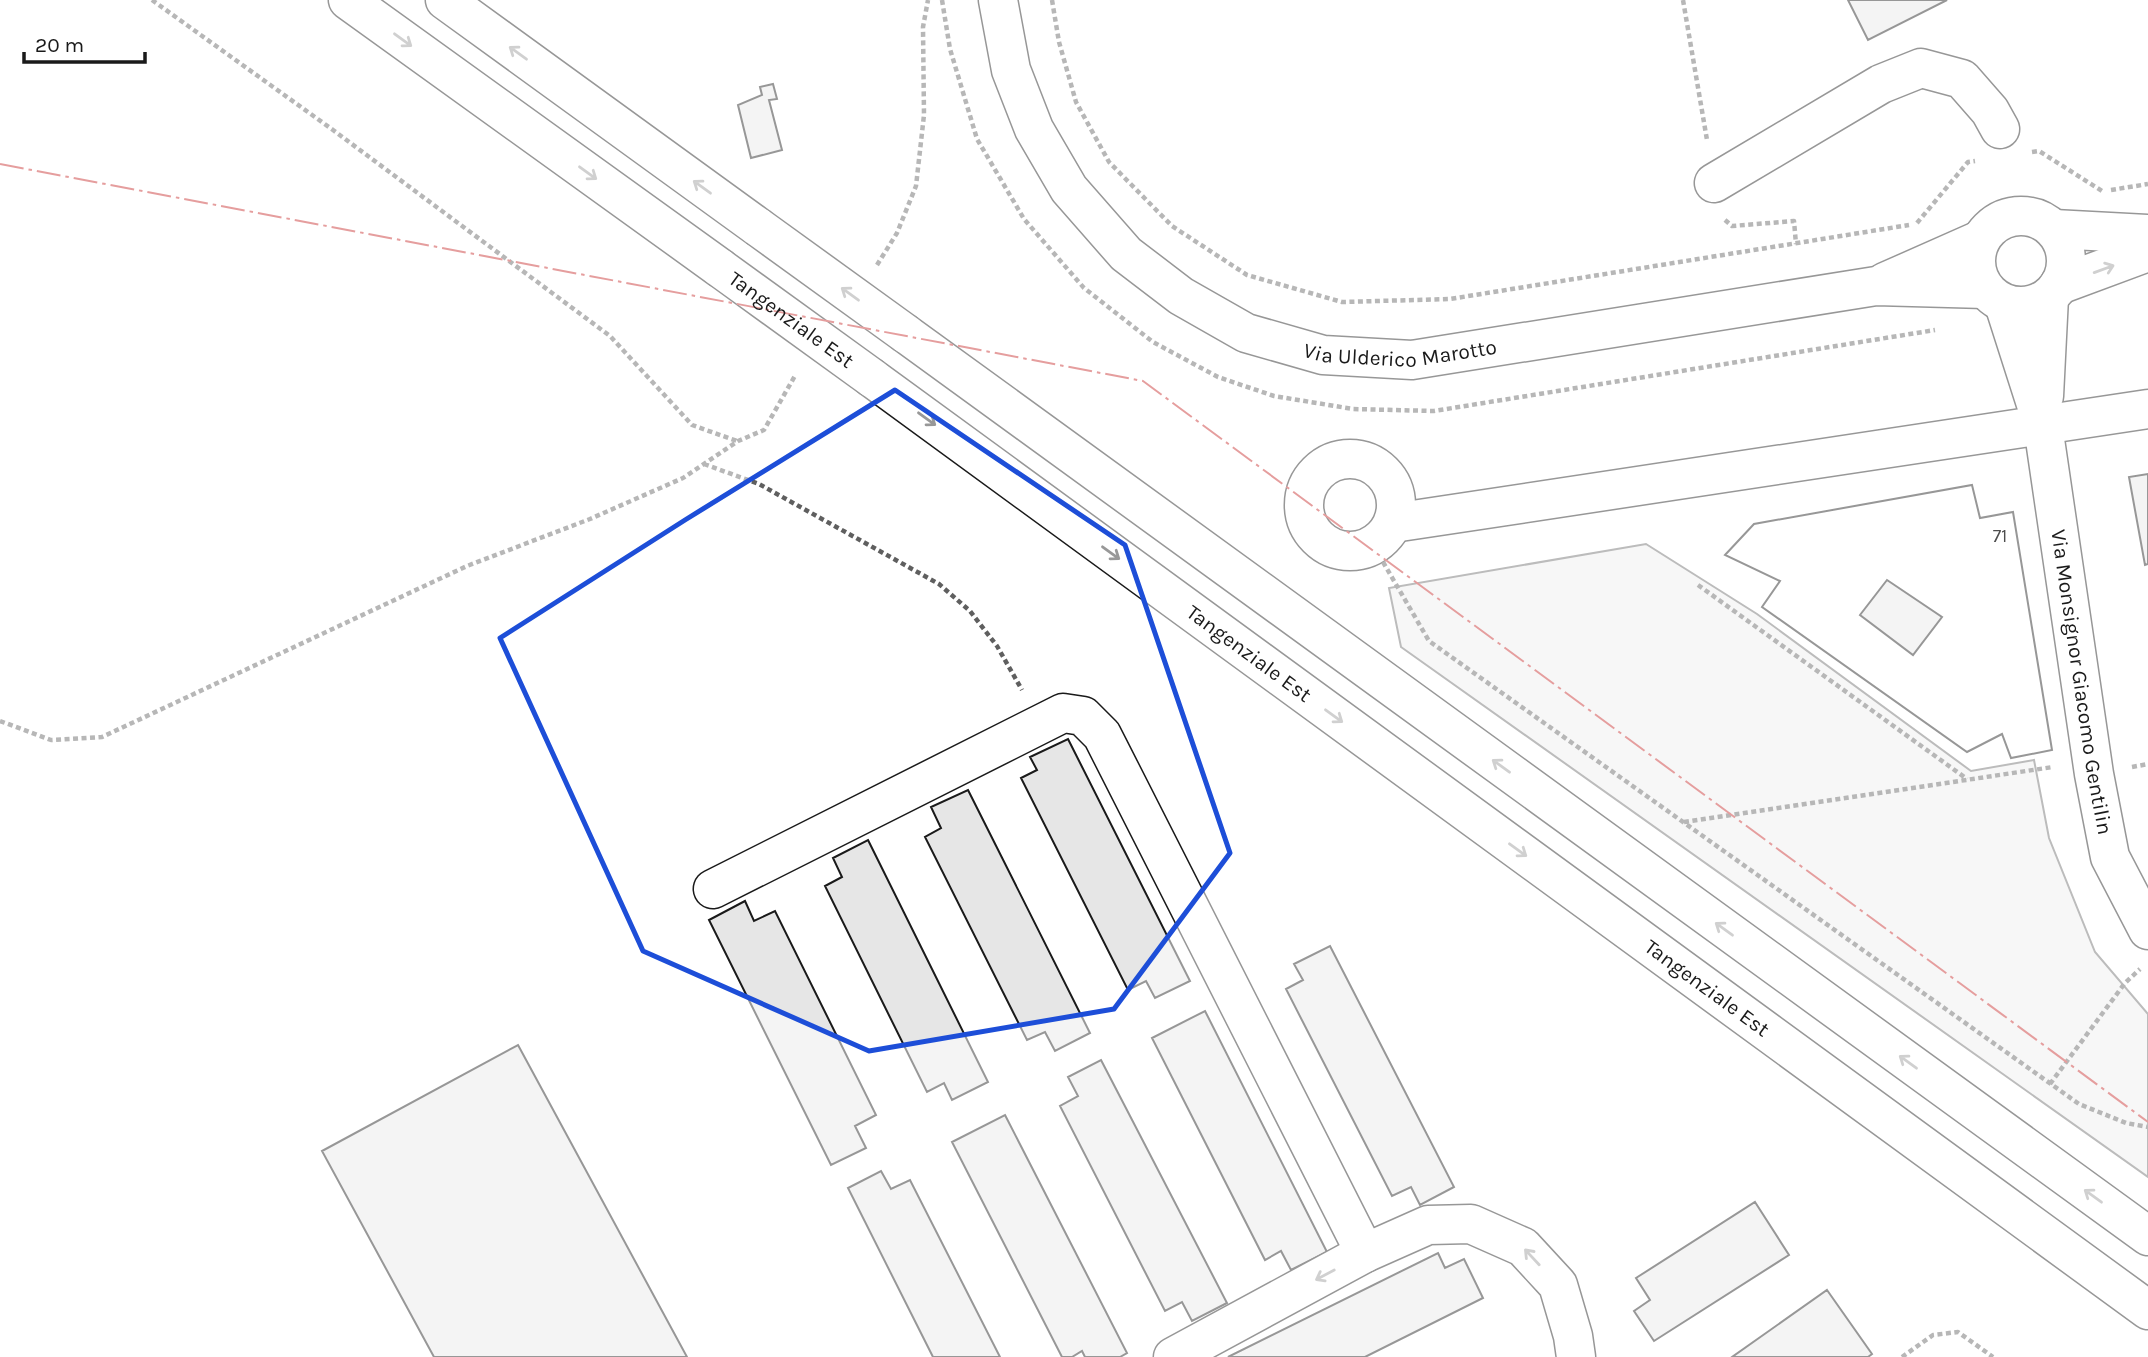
<svg xmlns="http://www.w3.org/2000/svg" width="2148" height="1357" font-family="Karla,sans-serif">
	<style>
		.built { fill: #ededed; stroke: #6a6a6a; stroke-width: 2 }
		.building { fill: #e6e6e6; stroke: #1a1a1a; stroke-width: 2; fill-rule: evenodd }
		.lines { fill: none; stroke-linecap: round; stroke-linejoin: round }
		.minor-casing { stroke: #1a1a1a; stroke-width: 41 }
		.highway-casing { stroke: #1a1a1a; stroke-width: 41 }
		.path { stroke: #5f5f5f; stroke-width: 4.5; stroke-dasharray: 5 3.5; stroke-linecap: butt }
		.minor { stroke: #fff; stroke-width: 38 }
		.highway { stroke: #fff; stroke-width: 38 }
		.highway-bridge-casing { stroke: #1a1a1a; stroke-width: 41; stroke-linecap: butt }
		.highway-bridge { stroke: #fff; stroke-width: 38 }
		.power { stroke: #c62828; stroke-width: 2; stroke-dasharray: 24 5 3.5 5; stroke-linecap: butt }
		.oneway { stroke: #989898 }
		.marked { fill: none; stroke: #1d4ed8; stroke-width: 5; stroke-linejoin: round }
		.labels { text-anchor: middle; dominant-baseline: central; stroke-width: 5; stroke-linejoin: round; paint-order: stroke }
		.number-label { font-size: 18px; fill: #4d4d4d }
		.street-label { font-size: 21px; fill: #1a1a1a; stroke: #fff }
	</style>
	<rect width="100%" height="100%" fill="#fff"/>
	<!-- built -->
	<path class="built" d="M1646,544L1757,614L1971,771L2034,760L2049,838L2095,952L2148,1014V1177L1401,647L1389,588Z"/>
	<!-- building -->
	<path class="building" d="M1848,0H1947L1868,40Z
		M773,84L777,99L769,100L782,150L751,158L738,105L762,95L760,87Z
		M2148,474V564L2145,565L2129,477Z
		M1972,485L1980,518L2013,512L2052,750L2011,758L2002,734L1967,752L1762,607L1780,581L1725,555L1754,524ZM1887,580L1942,617L1913,655L1860,615Z
		M1972,485L1980,518L2013,512L2052,750L2011,758L2002,734L1967,752L1762,607L1780,581L1725,555L1754,524Z
		M1068,739L1190,981L1155,998L1146,981L1128,990L1021,778L1037,770L1030,757Z
		M968,790L1090,1033L1055,1051L1045,1032L1027,1040L925,837L941,828L931,807Z
		M868,840L988,1082L952,1100L944,1083L927,1092L825,886L842,877L833,858Z
		M745,901L754,921L775,911L876,1115L855,1126L866,1148L831,1165L709,920Z
		M1330,946L1454,1187L1420,1205L1411,1187L1392,1196L1286,989L1303,980L1294,964Z
		M1205,1011L1327,1252L1291,1270L1281,1251L1265,1260L1152,1038Z
		M518,1045L687,1357H434L322,1151Z
		M1101,1060L1227,1303L1192,1321L1182,1302L1165,1311L1060,1106L1078,1096L1068,1077Z
		M1005,1115L1127,1353L1120,1357H1085L1082,1351L1072,1357H1062L952,1142Z
		M881,1171L891,1189L910,1180L1000,1357H933L848,1188Z
		M1755,1202L1789,1255L1654,1341L1634,1311L1650,1300L1636,1278Z
		M1438,1253L1445,1268L1464,1259L1483,1298L1365,1357H1228Z
		M1827,1290L1872,1354L1868,1357H1732Z"/>
	<g class="lines">
		<defs>
			<g id="minor">
				<path id="s1" d="M998,0L1011,70L1034,129L1069,189L1126,254L1181,296L1246,333L1323,355L1412,360L1876,286L1985,289"/>
				<path d="M1714,183L1881,84L1921,68L1962,79L1990,111L2000,129"/>
				<circle cx="2021" cy="261" r="45"/>
				<path d="M2054,229L2148,234"/>
				<path d="M1885,282L1980,240"/>
				<path d="M2059,285L2148,252"/>
				<path id="s2" d="M2004,304L2043,426L2094,774L2110,857L2148,930"/>
				<path d="M2044,396L2049,297"/>
				<circle cx="1350" cy="505" r="46"/>
				<path d="M1393,523L2148,409"/>
				<path d="M713,889L1063,713L1083,716L1102,735L1365,1253"/>
				<path d="M1173,1357L1365,1253L1428,1225L1471,1224L1523,1247L1558,1285L1573,1336L1576,1357"/>
			</g>
			<g id="highway">
				<path d="M348,0L720,268"/>
				<path d="M445,0L758,227"/>
				<path d="M906,334L2148,1236"/>
				<path id="s3" d="M872,378L2148,1310"/>
			</g>
		</defs>
		<!-- minor casing -->
		<use href="#minor" class="minor-casing"/>
		<!-- highway casing -->
		<use href="#highway" class="highway-casing"/>
		<!-- path -->
		<path class="path" d="M152,0L333,130L610,336L692,425L737,441
			M942,0L950,49L977,139L1024,219L1084,288L1153,342L1218,377L1274,396L1353,409L1434,411L1935,330
			M1052,0L1059,42L1076,102L1109,162L1172,226L1247,275L1342,302L1450,299L1909,225
			M1683,0L1707,140
			M2032,152L2039,151L2102,191
			M2111,190L2148,184
			M1725,220L1732,226L1794,221L1796,244
			M1917,223L1968,162L1975,161
			M877,265L897,233L916,186L924,115L923,27L928,0
			M704,464L759,484L939,584L970,611L997,646L1022,690
			M1383,562L1429,641L2079,1104L2126,1123L2148,1127
			M1698,585L1967,779
			M0,721L51,740L102,737L467,566L590,519L683,478L738,441L764,430L796,374
			M2132,767L2148,764
			M1684,822L2053,767
			M2050,1084L2125,983L2140,969
			M1902,1357L1933,1335L1958,1332L1993,1357"/>
		<!-- minor -->
		<use href="#minor" class="minor"/>
		<!-- highway -->
		<use href="#highway" class="highway"/>
		<defs>
			<g id="highway-bridge">
				<path d="M758,227L906,334"/>
				<path id="s4" d="M720,268L872,378"/>
			</g>
		</defs>
		<!-- highway-bridge casing -->
		<use href="#highway-bridge" class="highway-bridge-casing"/>
		<!-- highway-bridge -->
		<use href="#highway-bridge" class="highway-bridge"/>
		<!-- power -->
		<path class="power" d="M0,164L1143,381L2148,1122"/>
	</g>
	<!-- one-way arrows -->
	<defs><path id="oneway-shaft" d="M-6 0H5M1.5-3L5.5 0L1.5 3" fill="none" stroke-width="1.6" stroke-linecap="round" stroke-linejoin="round" transform="scale(1.75)"/></defs>
	<g class="oneway">
		<use href="#oneway-shaft" transform="translate(403 40) rotate(36)"/>
		<use href="#oneway-shaft" transform="translate(518 53) rotate(-144)"/>
		<use href="#oneway-shaft" transform="translate(588 173) rotate(36)"/>
		<use href="#oneway-shaft" transform="translate(702 187) rotate(-144)"/>
		<use href="#oneway-shaft" transform="translate(2104 269) rotate(-20)"/>
		<use href="#oneway-shaft" transform="translate(850 294) rotate(-144)"/>
		<use href="#oneway-shaft" transform="translate(927 419) rotate(36)"/>
		<use href="#oneway-shaft" transform="translate(1111 553) rotate(36)"/>
		<use href="#oneway-shaft" transform="translate(1334 716) rotate(36)"/>
		<use href="#oneway-shaft" transform="translate(1501 766) rotate(-144)"/>
		<use href="#oneway-shaft" transform="translate(1518 850) rotate(36)"/>
		<use href="#oneway-shaft" transform="translate(1724 929) rotate(-144)"/>
		<use href="#oneway-shaft" transform="translate(1908 1062) rotate(-144)"/>
		<use href="#oneway-shaft" transform="translate(2093 1196) rotate(-144)"/>
		<use href="#oneway-shaft" transform="translate(1532 1257) rotate(-133)"/>
		<use href="#oneway-shaft" transform="translate(1325 1275) rotate(152)"/>
	</g>
	<!-- marked area -->
	<path d="M0 0H2148V1357H0ZM895,390L1125,545L1230,853L1114,1009L869,1051L643,951L500,638L685,520Z" fill="#fff" fill-opacity=".55" fill-rule="evenodd"/>
	<path class="marked" d="M895,390L1125,545L1230,853L1114,1009L869,1051L643,951L500,638L685,520Z"/>
	<g class="labels">
		<!-- number labels -->
		<g class="number-label">
			<text x="2000" y="536">71</text>
		</g>
		<!-- street labels -->
		<g class="street-label">
			<text stroke="none"><textPath href="#s4" startOffset="88">Tangenziale Est</textPath></text>
			<text stroke="none"><textPath href="#s1" startOffset="592">Via Ulderico Marotto</textPath></text>
			<text stroke="none"><textPath href="#s3" startOffset="467">Tangenziale Est</textPath></text>
			<text stroke="none"><textPath href="#s2" startOffset="387">Via Monsignor Giacomo Gentilin</textPath></text>
			<text stroke="none"><textPath href="#s3" startOffset="1034">Tangenziale Est</textPath></text>
		</g>
	</g>
	<!-- scale -->
	<path d="M24 52v10h121v-10" fill="none" stroke="#1a1a1a" stroke-width="3.5"/>
	<text x="35" y="52" font-size="21" fill="#1a1a1a" stroke="#ffffff" stroke-width="5" paint-order="stroke">20 m</text>
</svg>
